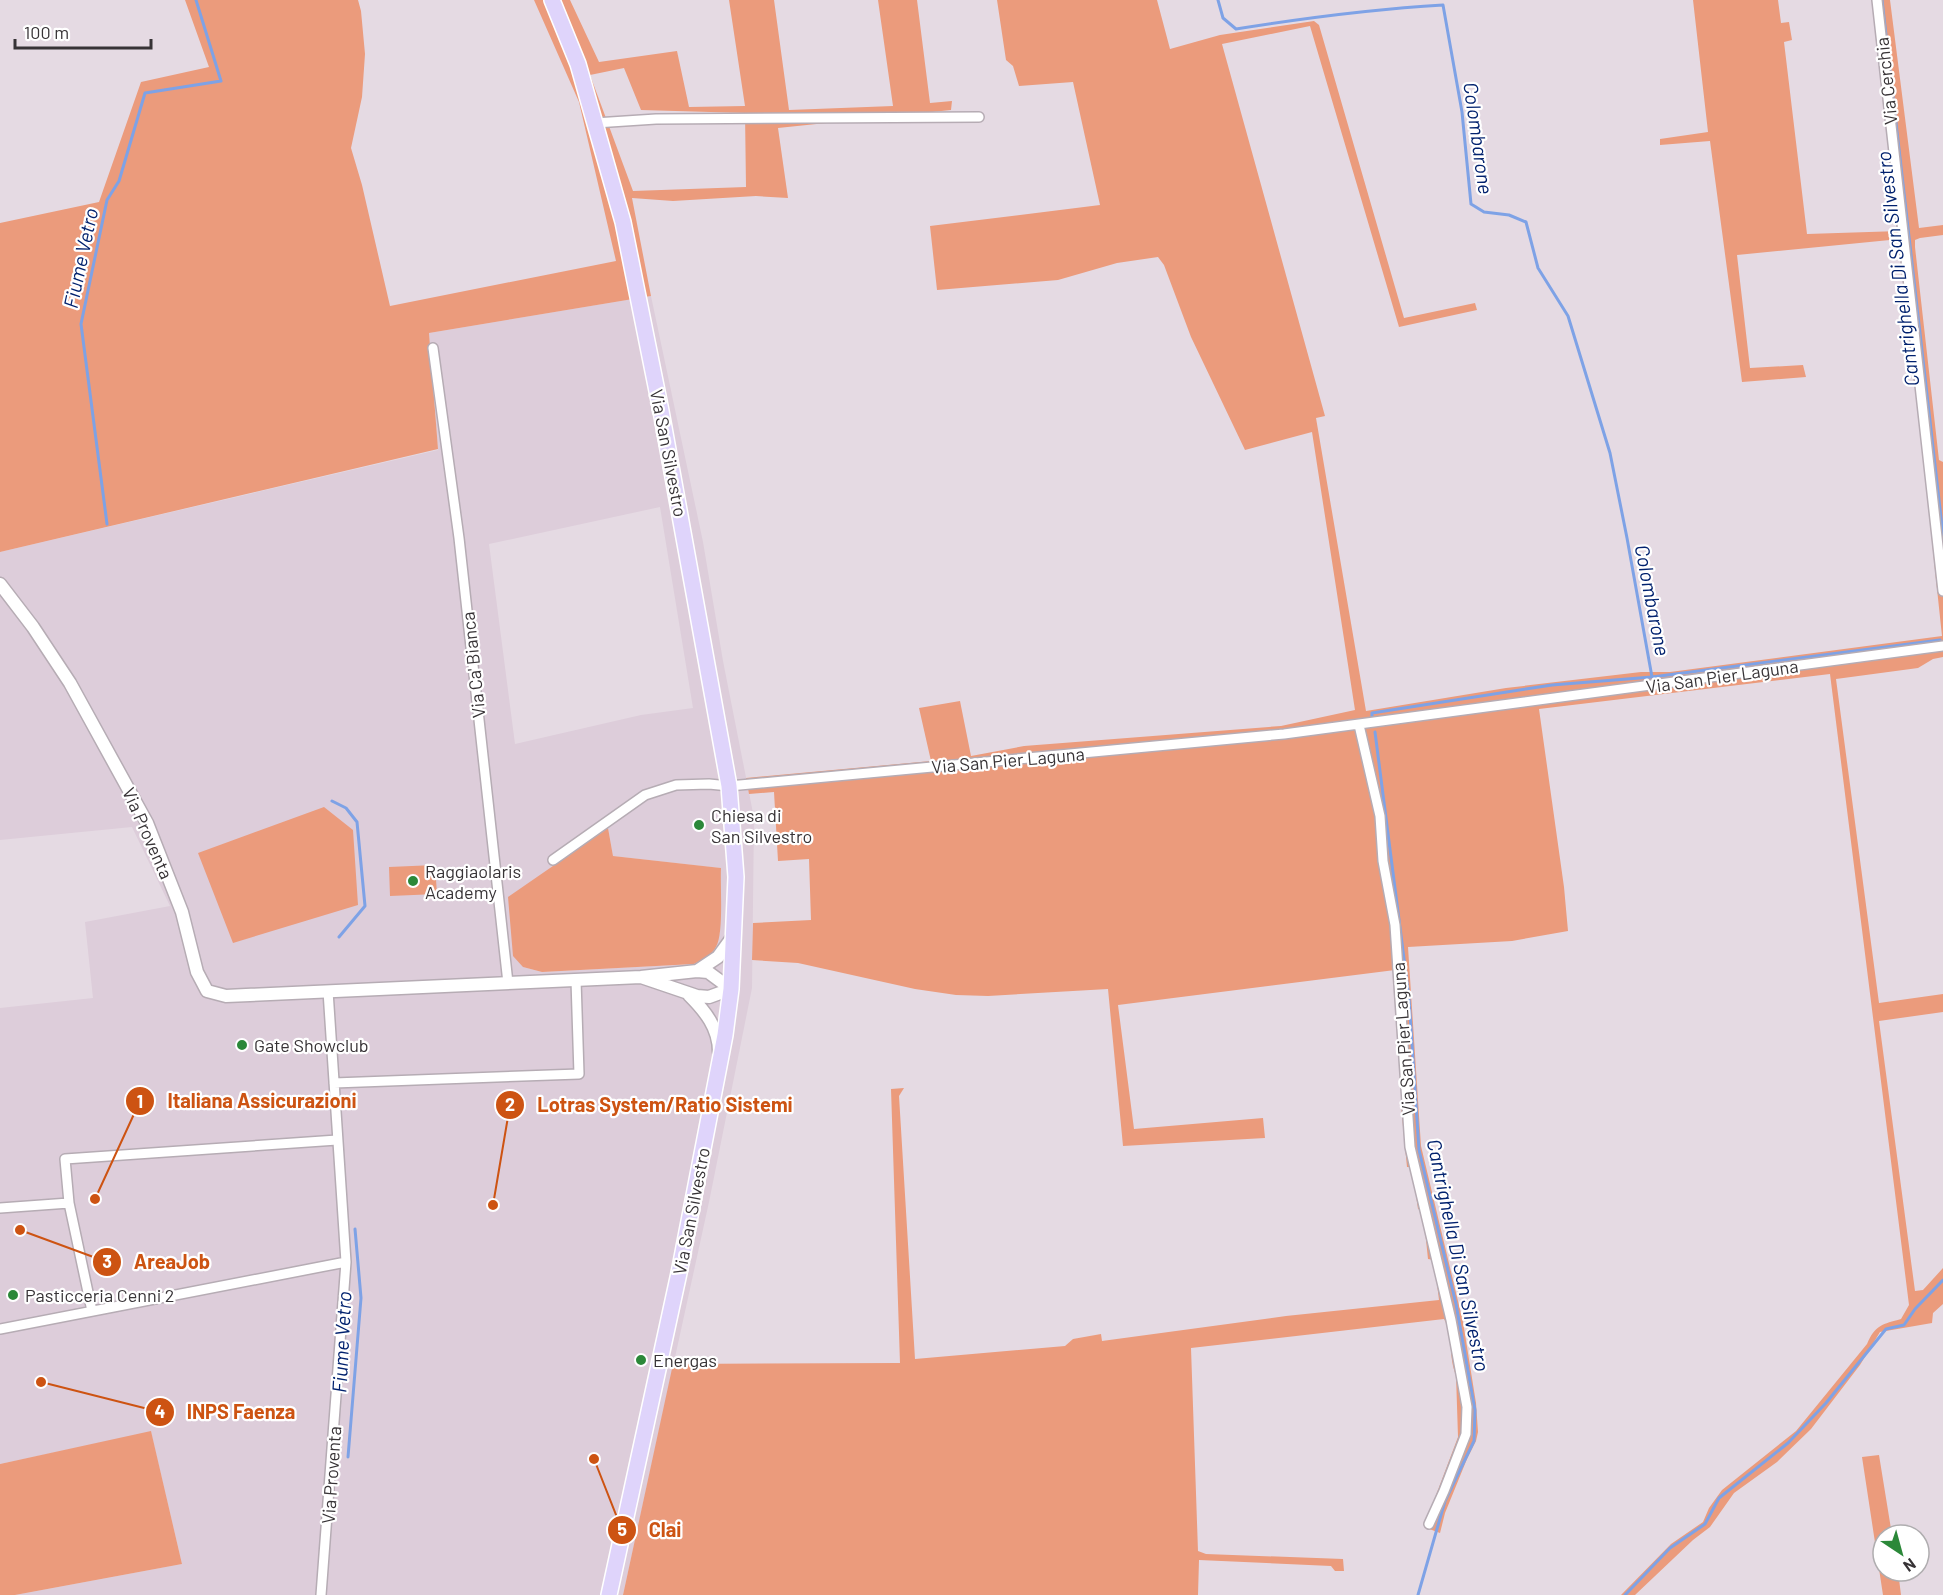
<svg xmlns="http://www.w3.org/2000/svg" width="1943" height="1595" font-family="Barlow,sans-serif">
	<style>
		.built { fill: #ddcdda; fill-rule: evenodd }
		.green { fill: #eb9b7c; fill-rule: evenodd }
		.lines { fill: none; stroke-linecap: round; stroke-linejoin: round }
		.stream { stroke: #7ea2e6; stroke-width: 3 }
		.minor-casing { stroke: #b6acb4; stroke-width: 12 }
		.tertiary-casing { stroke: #b6acb4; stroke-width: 15 }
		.primary-casing { stroke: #fff; stroke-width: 18 }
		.minor { stroke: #fff; stroke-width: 9 }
		.tertiary { stroke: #fff; stroke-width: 12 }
		.primary { stroke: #dfd4fb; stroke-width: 15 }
		.poi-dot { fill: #2b8839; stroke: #fff; stroke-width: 2 }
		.labels { text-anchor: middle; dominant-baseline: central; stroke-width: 4.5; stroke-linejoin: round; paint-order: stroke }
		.street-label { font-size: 18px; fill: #373336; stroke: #fff }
		.poi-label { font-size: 18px; fill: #373336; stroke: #fff; text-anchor: start }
		.water-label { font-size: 20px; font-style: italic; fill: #01216e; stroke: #fff }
		.leader { fill: none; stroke: #cd5312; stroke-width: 2 }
		.callout-dot { fill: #cd5312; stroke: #fff; stroke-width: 2 }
		.mark-label { font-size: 18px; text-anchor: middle; font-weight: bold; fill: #fff }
		.callout-label { font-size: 20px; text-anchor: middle; font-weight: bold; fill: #cd5312; stroke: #fff; stroke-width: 4.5; stroke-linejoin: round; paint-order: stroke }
	</style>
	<rect width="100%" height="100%" fill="#e5dae3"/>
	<!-- built -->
	<path class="built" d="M651,296L703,542L723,661L754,818L752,988L709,1202L623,1595H15L182,1564L151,1432L0,1464V1008L93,998L85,922L170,906L132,827L0,840V552L438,450L429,333ZM660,507L693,708L641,715L515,744L489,544ZM608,828L613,856L720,868V932L716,947L706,958L694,964L542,972L523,967Z"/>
	<!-- green -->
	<path class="green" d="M185,0H358L361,11L365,54L362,97L351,148L362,185L390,306L616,261L579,102L534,0H570L599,62L677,51L689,107L745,106L729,0H774L789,110L893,106L878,0H917L930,103L952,101L951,110L778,128L788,198L756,196L673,201L632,198L651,296L429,333L438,449L0,552V223L99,202L141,82L209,67ZM624,68L641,110L745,113L746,187L633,191L590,75Z
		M997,0H1157L1170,49L1220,35L1314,21L1319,25L1404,318L1475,303L1477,310L1399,327L1310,26L1222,44L1325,416L1316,418L1366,711L1506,688L1641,672H1670L1942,636L1900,239L1737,255L1750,368L1803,365L1806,377L1742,382L1710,141L1660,145V139L1708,132L1693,0H1778L1781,23L1789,22L1792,40L1784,42L1807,234L1900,231L1873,0H1890L1919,228L1943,225V235L1920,238L1915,240V247L1939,460L1943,462V657L1933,659L1918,668L1836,679L1879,1003L1943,994V1012L1879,1021L1915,1291L1923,1290L1943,1268V1304L1933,1313L1932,1323L1880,1332L1860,1365L1811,1429L1777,1462L1734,1493L1710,1527L1693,1540L1635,1595H1621L1671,1544L1703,1522L1709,1508L1722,1490L1796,1431L1867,1344C1875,1325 1883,1324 1901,1319L1909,1305L1830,674L1539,709L1564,887L1568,931L1512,941L1408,947L1421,1146L1463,1322L1476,1403L1478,1432L1476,1441L1467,1459L1445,1513L1440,1533L1424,1527L1458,1437L1456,1375C1448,1357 1454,1336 1444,1319L1191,1348L1198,1551L1206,1554L1343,1559L1344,1571H1335L1331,1566L1199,1560L1198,1595H623L673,1364L900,1363L891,1089L904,1088L899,1096L915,1359L1065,1346L1073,1339L1101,1334L1102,1341L1286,1316L1439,1300L1434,1260L1428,1259L1423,1211L1418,1209L1412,1167H1407L1401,1106L1405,1105L1395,970L1118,1005L1134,1129L1263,1118L1265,1138L1123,1146L1108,989L988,996L956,995L915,989L798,963L752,960L753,923L811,920L809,859L778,861L774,792L749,794L746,778L931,761L919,708L960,701L971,756L1024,746L1281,726L1355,710L1312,432L1245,450L1191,337L1164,265L1158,257L1117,263L1058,280L937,290L930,226L1100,205L1073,82L1019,86L1013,66L1006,60Z
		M324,807L353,830L358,905L233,943L198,853Z
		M608,828L613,856L721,868C720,886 724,933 716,947C711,956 702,960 694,964L542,972L523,967L513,956L508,897Z
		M435,865L437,894L390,896L389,867Z
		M151,1431L182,1564L15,1595H0V1464Z
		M1879,1455L1892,1535H1883V1571H1898L1901,1595H1883L1862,1457Z"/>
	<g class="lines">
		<!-- stream -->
		<path class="stream" d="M1218,0L1223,18L1236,29C1305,18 1373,9 1443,5L1462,112L1471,204L1484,212L1509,215L1526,222L1538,268L1568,316L1610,453L1627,538L1652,677
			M1882,0L1943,535
			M107,524L81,324L107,200L119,181L145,93L221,81L196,0
			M1372,716V713L1552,685L1652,677L1940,640
			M1375,732L1409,998L1419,1150L1456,1304L1475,1410L1474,1441L1445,1501L1418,1595
			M332,801L346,808L357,822L365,906L339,937
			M348,1457L361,1298L355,1229
			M1625,1595L1670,1548L1705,1524L1719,1498L1788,1443L1826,1403L1886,1329L1904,1325L1915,1309L1943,1280"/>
		<defs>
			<path id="minor" d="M1877,0L1943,591
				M595,123L656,119L979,117
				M433,348L459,538L508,983
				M1359,725L1380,816L1383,861L1395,925L1410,1147L1451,1320L1467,1407L1466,1434L1444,1491L1429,1524
				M553,860L645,795L676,785L709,784L729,786L1284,734L1943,646
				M334,1083L579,1074L576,980
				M0,1208L69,1203
				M92,1311L69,1203L65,1159L337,1140
				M0,1329L346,1262
				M321,1595L346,1262L328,991"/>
			<path id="tertiary" d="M0,584L33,627L70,683L147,823L182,912L197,972L207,991L226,996L641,977L697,971L708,972L731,989L709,997L697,996L641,977
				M697,971L718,957L734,935
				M689,995C705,1011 719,1028 719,1052"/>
			<path id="primary" d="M552,0L578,64L623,222L661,411L729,786L736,877L731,989L725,1035L679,1273L609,1595"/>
		</defs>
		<!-- minor casing -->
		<use href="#minor" class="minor-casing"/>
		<!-- tertiary casing -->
		<use href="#tertiary" class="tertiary-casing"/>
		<!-- primary casing -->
		<use href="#primary" class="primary-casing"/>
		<!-- minor -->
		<use href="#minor" class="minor"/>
		<!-- tertiary -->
		<use href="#tertiary" class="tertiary"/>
		<!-- primary -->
		<use href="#primary" class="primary"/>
	</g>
	<!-- markers -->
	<g class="poi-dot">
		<circle cx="699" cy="825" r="6"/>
		<circle cx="413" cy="881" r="6"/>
		<circle cx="242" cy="1045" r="6"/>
		<circle cx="13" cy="1295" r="6"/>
		<circle cx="641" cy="1360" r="6"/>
	</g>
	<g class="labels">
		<!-- street labels -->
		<g class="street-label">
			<text transform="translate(1886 81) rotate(-96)">Via Cerchia</text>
			<text transform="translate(669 453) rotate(79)">Via San Silvestro</text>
			<text transform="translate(473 665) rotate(-96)">Via Ca' Bianca</text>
			<text transform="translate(1722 676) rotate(-8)">Via San Pier Laguna</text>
			<text transform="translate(1008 760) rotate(-5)">Via San Pier Laguna</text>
			<text transform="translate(148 833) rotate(66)">Via Proventa</text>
			<text transform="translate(1403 1039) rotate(-94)">Via San Pier Laguna</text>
			<text transform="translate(691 1211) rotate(-79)">Via San Silvestro</text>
			<text transform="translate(331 1475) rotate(-86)">Via Proventa</text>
		</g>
		<!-- poi labels -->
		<g class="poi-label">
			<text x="711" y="815">Chiesa di<tspan x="711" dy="21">San Silvestro</tspan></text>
			<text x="425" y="871">Raggiaolaris<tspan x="425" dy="21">Academy</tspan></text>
			<text x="254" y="1045">Gate Showclub</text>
			<text x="25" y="1295">Pasticceria Cenni 2</text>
			<text x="653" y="1360">Energas</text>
		</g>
		<!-- water labels -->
		<g class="water-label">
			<text transform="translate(1479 138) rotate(82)">Colombarone</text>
			<text transform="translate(80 258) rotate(-78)">Fiume Vetro</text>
			<text transform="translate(1897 269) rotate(-97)">Cantrighella Di San Silvestro</text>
			<text transform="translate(1653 600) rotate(79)">Colombarone</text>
			<text transform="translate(1459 1255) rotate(78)">Cantrighella Di San Silvestro</text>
			<text transform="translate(341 1342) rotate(-87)">Fiume Vetro</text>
		</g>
	</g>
	<!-- callouts -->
	<path class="leader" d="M95 1199L140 1101M493 1205L510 1105M20 1230L107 1262M41 1382L160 1412M594 1459L622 1530"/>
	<g class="callout-dot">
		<circle cx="95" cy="1199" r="6"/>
		<circle cx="493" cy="1205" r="6"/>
		<circle cx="20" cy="1230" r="6"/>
		<circle cx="41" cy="1382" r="6"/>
		<circle cx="594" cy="1459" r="6"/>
		<circle cx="140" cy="1101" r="15"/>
		<circle cx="510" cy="1105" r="15"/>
		<circle cx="107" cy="1262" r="15"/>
		<circle cx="160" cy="1412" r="15"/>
		<circle cx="622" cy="1530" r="15"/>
	</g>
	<g class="mark-label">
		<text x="140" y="1108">1</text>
		<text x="510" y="1111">2</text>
		<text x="107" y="1268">3</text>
		<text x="160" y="1418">4</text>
		<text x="622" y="1536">5</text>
	</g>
	<g class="callout-label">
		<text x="262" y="1108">Italiana Assicurazioni</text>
		<text x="665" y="1112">Lotras System/Ratio Sistemi</text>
		<text x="172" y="1269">AreaJob</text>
		<text x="241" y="1419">INPS Faenza</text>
		<text x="665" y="1537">Clai</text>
	</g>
	<!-- north arrow -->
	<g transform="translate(1901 1553) rotate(144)"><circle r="28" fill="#ffffff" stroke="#afadaf" stroke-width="1.5"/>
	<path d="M0-4.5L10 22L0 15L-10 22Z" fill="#2b8839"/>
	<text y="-9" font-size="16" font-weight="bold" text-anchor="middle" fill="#373336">N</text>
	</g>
	<!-- scale -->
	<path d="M15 39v9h136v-9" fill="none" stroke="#373336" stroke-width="3"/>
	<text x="24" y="39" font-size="18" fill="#373336" stroke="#ffffff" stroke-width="4.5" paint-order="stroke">100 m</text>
</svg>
